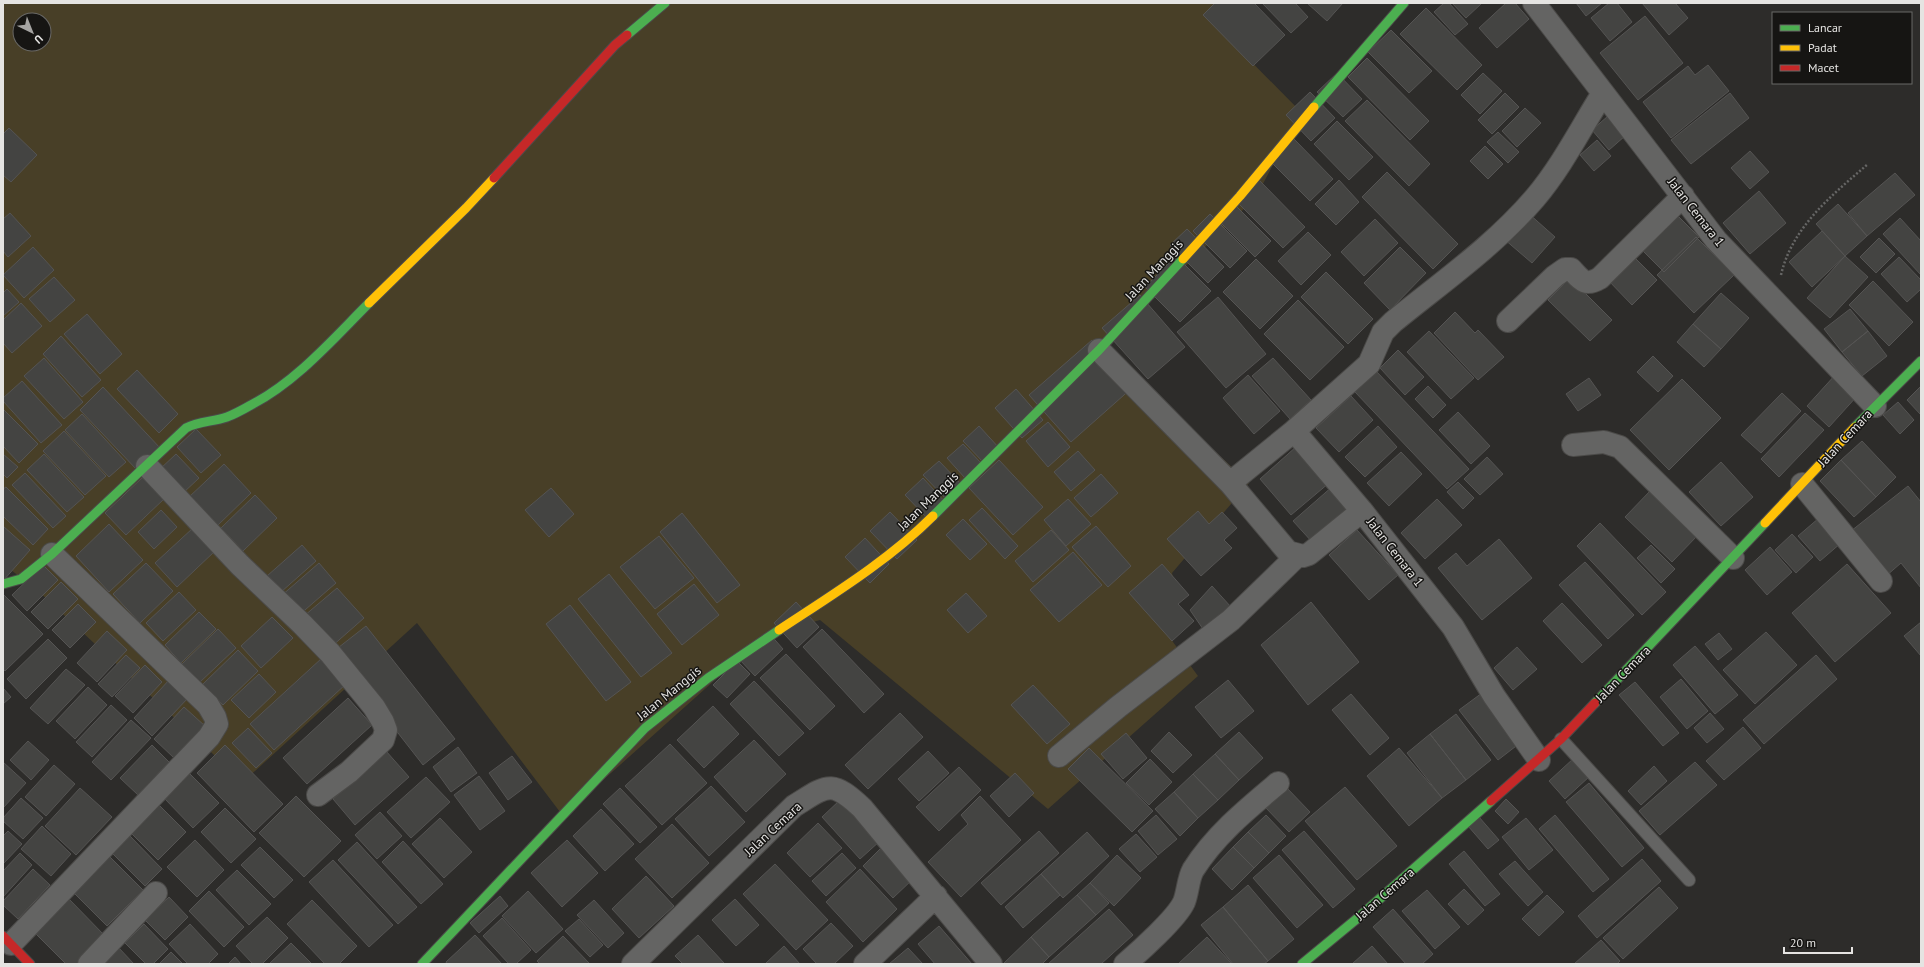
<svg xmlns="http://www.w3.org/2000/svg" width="1924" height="967" font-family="'PT Sans',sans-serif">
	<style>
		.green { fill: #483f27; fill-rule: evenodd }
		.building { fill: #444442; stroke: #555453 }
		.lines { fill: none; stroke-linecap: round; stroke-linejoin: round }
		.lane-casing { stroke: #4b4a48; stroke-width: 14 }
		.street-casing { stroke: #4b4a48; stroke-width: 24 }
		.fast-casing { stroke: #4b4a48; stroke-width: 11 }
		.slow-casing { stroke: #4b4a48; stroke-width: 11 }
		.jam-casing { stroke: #4b4a48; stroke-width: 11 }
		.path { stroke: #666665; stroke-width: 2.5; stroke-dasharray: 2 2; stroke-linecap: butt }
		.lane { stroke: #646463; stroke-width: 12 }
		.street { stroke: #646463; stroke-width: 22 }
		.fast { stroke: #4caf50; stroke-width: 9 }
		.slow { stroke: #ffc107; stroke-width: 9 }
		.jam { stroke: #c62828; stroke-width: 9 }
		.labels { text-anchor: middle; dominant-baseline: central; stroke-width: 3; stroke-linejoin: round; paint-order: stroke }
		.street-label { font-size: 13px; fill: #e5e4e2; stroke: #161513 }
	</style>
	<rect width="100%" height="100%" fill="#2d2c2a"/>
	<!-- green -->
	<path class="green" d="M3,3H1237L1219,29L1301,112L1256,197L1103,347L1249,483L1172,573L1178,600L1162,627L1198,676L1048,809L820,620L763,637L563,816L417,623L243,782L36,589L3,564ZM20,20H44V44H20Z"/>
	<!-- building -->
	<path class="building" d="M1215,3H1254L1285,35L1253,66L1203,15Z
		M1262,3H1295L1308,17L1291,33Z
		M1307,3H1343L1327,21Z
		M1444,3H1449L1468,24L1455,35L1434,12Z
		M1452,3H1482L1466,18Z
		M1506,3H1515L1529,19L1497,48L1479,28Z
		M1576,3H1602L1586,16Z
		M1609,3H1617L1632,22L1610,41L1591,18Z
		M1642,3H1675L1688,18L1669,35Z
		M1426,8L1482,65L1457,90L1400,34Z
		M1645,16L1683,63L1638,100L1600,53Z
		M1391,30L1432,71L1409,93L1368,52Z
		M1367,58L1429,121L1410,140L1348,77Z
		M1708,65L1729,91L1671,138L1643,102L1688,66L1695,75Z
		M1337,73L1362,99L1343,117L1317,92Z
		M1483,73L1502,91L1480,114L1461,95Z
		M1310,92L1335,118L1311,141L1286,115Z
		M1505,93L1519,107L1492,134L1478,120Z
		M1730,93L1749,118L1691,164L1671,140Z
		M1367,100L1430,164L1409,186L1345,121Z
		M1525,108L1541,123L1517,147L1502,131Z
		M1608,116L1625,136L1609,150L1592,130Z
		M1337,121L1373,157L1349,180L1314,144Z
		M9,128L37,155L11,182L3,175V134Z
		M1498,132L1519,152L1508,163L1487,142Z
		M1294,139L1333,179L1310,201L1271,162Z
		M1597,140L1611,156L1594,171L1580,155Z
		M1485,146L1503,164L1488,179L1470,161Z
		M1750,151L1769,172L1750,189L1731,168Z
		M1387,172L1458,244L1433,269L1362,197Z
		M1895,173L1915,195L1867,236L1848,213Z
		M1259,180L1305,227L1283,248L1237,202Z
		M1339,180L1359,202L1336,225L1315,204Z
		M1759,191L1786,223L1750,254L1723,223Z
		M1234,204L1271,241L1255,257L1218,220Z
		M1838,204L1867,236L1845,256L1816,224Z
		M1672,210L1699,237L1664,272L1637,245Z
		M10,213L31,236L8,257L3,251V219Z
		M1528,213L1555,237L1532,263L1504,239Z
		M1210,214L1247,251L1230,268L1193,231Z
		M1900,218L1921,241V275L1883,234Z
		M1375,219L1398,243L1364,276L1341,252Z
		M1187,229L1224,267L1208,283L1170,245Z
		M1822,231L1845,256L1812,287L1789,262Z
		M1308,232L1331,255L1301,285L1278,261Z
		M1696,237L1734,275L1694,313L1657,275Z
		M1879,238L1895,254L1876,273L1860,257Z
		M33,247L54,270L24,298L3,275Z
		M1400,247L1426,273L1390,310L1364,283Z
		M1631,254L1657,280L1632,305L1606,278Z
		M1176,256L1211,291L1180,322L1145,287Z
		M1845,256L1868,277L1830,318L1807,298Z
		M1899,257L1921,280V289L1907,302L1881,274Z
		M1256,259L1293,296L1260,329L1223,292Z
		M1326,272L1373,319L1348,344L1301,297Z
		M54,277L75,300L50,322L29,299Z
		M1570,278L1612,320L1590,341L1548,300Z
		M1873,281L1913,322L1889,346L1849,305Z
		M7,289L19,302L3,316V293Z
		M1721,293L1749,318L1721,349L1693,324Z
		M1140,295L1185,347L1148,379L1102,328Z
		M1218,297L1266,354L1226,388L1177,332Z
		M1298,300L1344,347L1310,380L1264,334Z
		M21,303L42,326L12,353L3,343V320Z
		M1850,309L1868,331L1842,352L1824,329Z
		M1455,312L1475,333L1478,330L1504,357L1478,380L1434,333Z
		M87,314L122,354L100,374L64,334Z
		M1693,324L1721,349L1704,367L1677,342Z
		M1429,331L1474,378L1451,399L1407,352Z
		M1868,331L1887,356L1862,376L1842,352Z
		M61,336L101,380L82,397L43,354Z
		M1092,340L1133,387L1071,442L1029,395Z
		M1398,350L1424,377L1405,395L1380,368Z
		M1653,356L1673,376L1658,392L1637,372Z
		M44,358L83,402L64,419L24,376Z
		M1273,358L1311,400L1290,419L1252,376Z
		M137,370L178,414L159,433L117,389Z
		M1376,371L1469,469L1447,489L1355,392Z
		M1836,374L1858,395L1829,427L1807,406Z
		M1248,375L1280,411L1254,434L1223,398Z
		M1589,378L1601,395L1578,411L1566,394Z
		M1682,379L1721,418L1669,470L1630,430Z
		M22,381L62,425L41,443L3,401V398Z
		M1428,386L1446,405L1433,418L1415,399Z
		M103,387L161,449L138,471L80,410Z
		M1920,387L1921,388V415L1907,400Z
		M1016,389L1043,420L1022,438L995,408Z
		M1782,393L1801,411L1761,453L1741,435Z
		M1351,396L1373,420L1339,452L1316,428Z
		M1898,402L1914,420L1900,434L1883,415Z
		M3,409L38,444L19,463L3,446Z
		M1458,412L1490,446L1471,464L1439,430Z
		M1805,413L1824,430L1779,477L1761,459Z
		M82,414L126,462L109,477L65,430Z
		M1048,422L1070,447L1048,467L1026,441Z
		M979,426L1000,449L984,463L963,441Z
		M1378,426L1397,447L1365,477L1345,457Z
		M196,429L221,455L201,473L177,447Z
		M64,431L106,476L85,495L43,451Z
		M1862,441L1896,477L1876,497L1841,460Z
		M963,444L981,463L965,478L947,458Z
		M1297,446L1329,483L1291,515L1260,479Z
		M1078,451L1095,470L1071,491L1054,472Z
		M1401,452L1422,474L1389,506L1367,483Z
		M3,454L18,467L7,478L3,474Z
		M44,454L84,497L67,512L27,470Z
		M176,454L199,478L182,494L159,470Z
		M1487,457L1503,474L1480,495L1464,479Z
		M999,460L1043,507L1013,535L969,488Z
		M1841,460L1876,497L1854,517L1820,481Z
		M939,461L960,483L945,498L923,475Z
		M1721,462L1753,497L1721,526L1689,492Z
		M224,464L251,493L216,527L188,498Z
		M25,473L66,516L53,528L12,485Z
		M1101,474L1118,493L1091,517L1074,498Z
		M144,476L165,498L126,535L105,513Z
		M923,478L947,504L929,520L905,495Z
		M1458,482L1474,498L1463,509L1447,492Z
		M1333,486L1352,508L1313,543L1293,521Z
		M1908,486L1921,502V588L1901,563L1886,576L1851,531Z
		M6,487L48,529L33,545L3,516V489Z
		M551,488L574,514L549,537L525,510Z
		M1651,490L1698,535L1672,562L1625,517Z
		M255,495L277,518L243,551L221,528Z
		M1068,499L1091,524L1066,546L1044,520Z
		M1437,499L1462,525L1425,559L1401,533Z
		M982,508L1018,546L1005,559L969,520Z
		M161,510L177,527L154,549L138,532Z
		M1198,511L1209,524L1222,512L1237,528L1224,540L1232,548L1201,576L1167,539Z
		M890,512L917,540L897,559L870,531Z
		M682,513L740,585L717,603L660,532Z
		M1819,518L1841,543L1820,561L1798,536Z
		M963,519L987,544L970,560L946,535Z
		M1600,523L1666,592L1642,615L1577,546Z
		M109,524L143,560L109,592L76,556Z
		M3,526L30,550L3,581Z
		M1096,526L1131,566L1108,587L1072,547Z
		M193,528L215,551L177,587L155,563Z
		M1051,530L1069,550L1033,582L1015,561Z
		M1357,530L1398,575L1369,600L1329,555Z
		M1792,534L1813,557L1796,573L1775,550Z
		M659,536L694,578L655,609L620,567Z
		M865,538L889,564L870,583L845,557Z
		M1499,539L1532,578L1482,620L1438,568L1456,553L1467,566Z
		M302,545L316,561L281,592L267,576Z
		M1651,545L1675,569L1661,583L1637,558Z
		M1770,547L1792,572L1767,595L1745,570Z
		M1073,552L1102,585L1059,622L1030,590Z
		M1585,562L1634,615L1608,639L1559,585Z
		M146,563L173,591L140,623L113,594Z
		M319,563L336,583L298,616L281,596Z
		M1162,564L1189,595L1178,604L1194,621L1172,641L1129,593Z
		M1847,564L1891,613L1835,662L1792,613Z
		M43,565L58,580L27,611L12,595Z
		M609,574L672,653L641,677L578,599Z
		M61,582L78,599L48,629L31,612Z
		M694,584L719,615L682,645L657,614Z
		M1212,586L1231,607L1205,632L1190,610Z
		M337,588L364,618L331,647L304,616Z
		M179,592L196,610L163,641L146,623Z
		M966,593L987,616L968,633L947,610Z
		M3,594L43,634L5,671L3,669Z
		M796,602L819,627L797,648L774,623Z
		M1311,602L1359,662L1308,705L1261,645Z
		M1562,603L1602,645L1582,663L1543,621Z
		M78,604L96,622L70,648L52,630Z
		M570,605L631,682L606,701L546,624Z
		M199,612L216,629L181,663L165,645Z
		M272,617L293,638L261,668L241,646Z
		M1921,622V656L1904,636Z
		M366,626L455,739L423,765L334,651Z
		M218,629L236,648L199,683L182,664Z
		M822,629L884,694L864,713L803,647Z
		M107,631L127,650L97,682L77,663Z
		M768,632L783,649L755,676L739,659Z
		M1766,632L1797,665L1755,704L1723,670Z
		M1719,633L1732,649L1718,660L1705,644Z
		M48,639L67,658L26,699L7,679Z
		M1695,646L1738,695L1715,714L1673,665Z
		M1517,647L1537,669L1513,690L1494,668Z
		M238,650L258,671L223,705L203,684Z
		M786,654L835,706L810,730L760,678Z
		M126,655L140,668L112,697L98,684Z
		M1816,655L1837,679L1764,744L1743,720Z
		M322,658L346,684L274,750L250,724Z
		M737,661L750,674L727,698L713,685Z
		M145,665L162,682L133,713L115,696Z
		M66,669L85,685L48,724L30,708Z
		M259,674L276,692L249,718L231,700Z
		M170,679L189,697L152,736L134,718Z
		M1681,679L1708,711L1687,729L1660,697Z
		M1228,680L1254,711L1221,738L1195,707Z
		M754,681L804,733L779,756L730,704Z
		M1635,682L1679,733L1663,746L1619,695Z
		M1033,685L1070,724L1047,744L1011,705Z
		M88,687L107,705L75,739L56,721Z
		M3,688L11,697L3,704Z
		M1482,693L1520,743L1498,760L1459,710Z
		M1351,694L1389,738L1370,755L1332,710Z
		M348,698L372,725L307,784L283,758Z
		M111,705L127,720L92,757L76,742Z
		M713,706L739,734L704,768L677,740Z
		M184,707L205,726L174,758L154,739Z
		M900,713L923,737L868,789L845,765Z
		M1710,713L1724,729L1707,743L1694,728Z
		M1456,714L1491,760L1466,780L1430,734Z
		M131,720L151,738L111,780L92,762Z
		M1743,727L1761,748L1724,780L1706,761Z
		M248,728L272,753L256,768L232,743Z
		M1169,732L1192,755L1173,773L1151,751Z
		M1239,732L1263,758L1239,780L1215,754Z
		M1126,733L1147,758L1123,779L1101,754Z
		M1430,734L1466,780L1442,798L1407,753Z
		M754,740L786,774L746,812L714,777Z
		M28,741L49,760L31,780L10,760Z
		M670,744L707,783L662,825L625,786Z
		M152,745L169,762L138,795L120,778Z
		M225,745L283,804L254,832L197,773Z
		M458,747L477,773L451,792L433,767Z
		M1089,748L1153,811L1132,832L1068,769Z
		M1399,748L1442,798L1409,826L1367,776Z
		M386,751L409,777L355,825L333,799Z
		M928,751L949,773L919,801L898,779Z
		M1215,754L1239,780L1218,800L1193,774Z
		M512,756L532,782L508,800L489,773Z
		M1574,758L1590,776L1565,799L1549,781Z
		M1150,759L1172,782L1149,805L1126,783Z
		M3,762L26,783L3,808Z
		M1695,762L1717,785L1660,835L1639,811Z
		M54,765L75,784L46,816L25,797Z
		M1654,766L1667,781L1641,805L1628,791Z
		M959,767L981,790L939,831L916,807Z
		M189,773L219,803L193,828L164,798Z
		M1015,773L1034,793L1009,817L990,796Z
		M1193,774L1218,800L1198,818L1174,792Z
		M479,776L505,811L480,830L454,795Z
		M426,777L450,802L411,838L387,812Z
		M1589,783L1644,848L1622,867L1566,802Z
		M711,786L745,822L709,856L675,819Z
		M1285,786L1310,812L1289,832L1264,806Z
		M1345,787L1397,846L1357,880L1305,821Z
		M80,788L112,817L76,855L45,826Z
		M620,788L657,827L640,843L603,804Z
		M1174,792L1198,818L1180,836L1155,809Z
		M296,796L341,841L304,877L259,833Z
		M980,796L1021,840L961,897L928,862L968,824L961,815Z
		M21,798L43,818L23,839L3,821V818Z
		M841,799L880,841L860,859L822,817Z
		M1506,799L1519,812L1508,824L1495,811Z
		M155,801L186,832L158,860L127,829Z
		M225,808L256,839L231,863L201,832Z
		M601,809L634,844L605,871L573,836Z
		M380,812L402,836L377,859L355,835Z
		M1156,815L1177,839L1158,855L1138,831Z
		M1266,815L1286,836L1269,853L1248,832Z
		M1555,815L1609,879L1593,892L1539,829Z
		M1479,817L1499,840L1488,849L1468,826Z
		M440,818L472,852L444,878L412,844Z
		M1526,818L1553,850L1529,870L1502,837Z
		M818,823L842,848L810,877L787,853Z
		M672,824L709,863L672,898L635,859Z
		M42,826L71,854L51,876L21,849Z
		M8,831L22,844L3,864V836Z
		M1039,831L1059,853L1001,905L981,883Z
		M1304,831L1355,889L1333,908L1282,850Z
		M1087,832L1109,856L1063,898L1041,874Z
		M1248,832L1269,853L1254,868L1233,847Z
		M1136,834L1157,857L1140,872L1119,849Z
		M130,836L162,869L145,886L112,853Z
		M195,840L224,870L197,897L167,867Z
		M567,840L598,873L562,907L531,873Z
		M403,841L443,884L421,904L382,862Z
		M357,842L417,907L398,924L338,860Z
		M883,846L914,878L893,898L863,866Z
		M260,847L293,880L274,898L241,865Z
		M1233,847L1254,868L1232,890L1212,869Z
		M1464,851L1500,894L1485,906L1449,864Z
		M20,853L32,865L3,897V871Z
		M842,853L856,868L826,896L812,881Z
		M108,855L143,890L107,926L71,890Z
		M1117,855L1141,878L1114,906L1090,883Z
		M1279,855L1323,905L1297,928L1253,878Z
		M1642,859L1661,881L1597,938L1578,916Z
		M333,860L393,925L369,947L309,882Z
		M1515,861L1543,892L1528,906L1499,874Z
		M775,864L828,920L796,950L743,894Z
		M33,869L50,885L18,919L3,905V901Z
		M860,869L897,909L863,942L826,902Z
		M237,870L271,904L249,925L216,890Z
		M1041,874L1060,895L1023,928L1005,907Z
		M646,876L674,906L639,938L612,909Z
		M1090,883L1109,903L1096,915L1077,895Z
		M1248,885L1294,939L1268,961L1223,907Z
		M1659,887L1678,908L1623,959L1603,938Z
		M1464,889L1484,910L1468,925L1448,904Z
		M1427,890L1460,927L1435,949L1402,911Z
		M209,891L244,927L224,947L189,911Z
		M528,891L563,929L536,953L502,916Z
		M1077,895L1096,915L1049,957L1031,937Z
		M1547,895L1564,912L1539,936L1522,919Z
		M500,896L508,906L479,933L470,923Z
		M169,897L188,917L165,940L145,920Z
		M68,898L106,937L78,964H66L33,931Z
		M735,899L759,925L736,946L712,920Z
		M312,900L357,946L339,964H325L287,924Z
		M594,900L624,933L608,948L577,915Z
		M1223,907L1268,961L1264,964H1233L1201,925Z
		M1109,909L1133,935L1101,964H1048Z
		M1393,909L1433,954L1422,964H1406L1373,927Z
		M267,917L288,938L262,964H253L236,946Z
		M502,918L531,950L516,964H509L483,936Z
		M579,919L603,945L590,957L565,931Z
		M831,923L853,946L834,964H817L803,949Z
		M144,924L168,949L153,964H146L125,943Z
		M190,924L218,954L208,964H188L169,944Z
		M939,926L972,964H935L918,944Z
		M475,935L502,964H447L446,962Z
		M698,935L724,963V964H683L675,956Z
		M563,936L590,964H540L537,961Z
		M1031,937L1049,957L1042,964H1003Z
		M1207,937L1232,964H1178Z
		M1601,940L1620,961L1617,964H1574Z
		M291,943L312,964H269Z
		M784,946L800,964H765Z
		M1372,946L1388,964H1352Z
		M118,947L134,964H100Z
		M908,948L923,964H889Z
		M171,952L183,964H159Z
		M235,957L241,964H228Z"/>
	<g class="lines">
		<defs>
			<path id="lane" d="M1561,739L1689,880"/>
			<path id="street" d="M1534,3L1716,240L1875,406
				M1508,321L1555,276L1565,269H1571C1581,280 1585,287 1600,278L1683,196
				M1099,350L1230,483L1288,552L1303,556L1309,554L1362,511L1453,627L1494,696L1539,760
				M1573,445L1604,442L1620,447L1733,558
				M147,466L240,565L302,624L330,653L374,707L383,722L386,730L383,740L349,772L318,795
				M1230,483L1294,431
				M1802,484L1881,581
				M1362,511L1294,431L1369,364L1383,332L1393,322C1442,282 1494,246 1535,198C1562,166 1581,128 1603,93
				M1059,756L1118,707L1231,620L1298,555
				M11,944L209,737L217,724L215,717L208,705L52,554
				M89,964L156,893
				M633,964L794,806C828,785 831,779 862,808L991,964
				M865,964L936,896
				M1125,964C1139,952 1177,918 1184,902C1188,892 1188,879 1193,870C1215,835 1247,809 1278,783"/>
			<path id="fast" d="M627,35L665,3
				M1314,107L1404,3
				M1855,427L1921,361
				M933,516L1099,350L1183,259
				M3,584L21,579L52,554L186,428C199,421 213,422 227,417C235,414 244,409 251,405C297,381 333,339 369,303
				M1595,703L1765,523
				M422,964L645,728L708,678L779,630
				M1302,964L1359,917L1491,801"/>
			<path id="slow" d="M1183,259L1240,196L1314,107
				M369,303L466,208L494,178
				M1765,523L1855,427
				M779,630C832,595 888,561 933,516"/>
			<path id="jam" d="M494,178L615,45L627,35
				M1491,801L1561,739L1595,703
				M3,936L30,964"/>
		</defs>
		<!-- lane casing -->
		<use href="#lane" class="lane-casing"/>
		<!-- street casing -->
		<use href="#street" class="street-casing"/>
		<!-- fast casing -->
		<use href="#fast" class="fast-casing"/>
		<!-- slow casing -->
		<use href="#slow" class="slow-casing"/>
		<!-- jam casing -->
		<use href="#jam" class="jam-casing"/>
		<!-- path -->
		<path class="path" d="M1781,275C1792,227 1832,195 1868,164"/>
		<!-- lane -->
		<use href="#lane" class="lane"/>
		<!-- street -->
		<use href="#street" class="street"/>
		<!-- fast -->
		<use href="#fast" class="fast"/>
		<!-- slow -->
		<use href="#slow" class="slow"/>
		<!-- jam -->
		<use href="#jam" class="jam"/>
	</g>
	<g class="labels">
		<!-- street labels -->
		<g class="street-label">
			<text transform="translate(1696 212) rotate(52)">Jalan Cemara 1</text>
			<text transform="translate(1154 270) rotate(-47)">Jalan Manggis</text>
			<text transform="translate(1845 438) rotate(-47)">Jalan Cemara</text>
			<text transform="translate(928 501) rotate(-44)">Jalan Manggis</text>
			<text transform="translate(1395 552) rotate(52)">Jalan Cemara 1</text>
			<text transform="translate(1623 674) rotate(-46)">Jalan Cemara</text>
			<text transform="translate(669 693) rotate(-39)">Jalan Manggis</text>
			<text transform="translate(773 829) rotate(-43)">Jalan Cemara</text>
			<text transform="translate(1385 894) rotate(-41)">Jalan Cemara</text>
		</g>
	</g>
	<!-- border -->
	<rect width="1924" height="967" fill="none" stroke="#e5e4e2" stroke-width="8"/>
	<!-- legend -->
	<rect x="1772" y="12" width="140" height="72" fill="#161513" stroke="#696866"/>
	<rect x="1780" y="25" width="20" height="6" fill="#4caf50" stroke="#696866"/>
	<text x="1808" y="32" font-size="12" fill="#e5e4e2">Lancar</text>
	<rect x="1780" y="45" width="20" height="6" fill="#ffc107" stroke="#696866"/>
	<text x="1808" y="52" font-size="12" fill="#e5e4e2">Padat</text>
	<rect x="1780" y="65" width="20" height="6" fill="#c62828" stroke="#696866"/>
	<text x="1808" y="72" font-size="12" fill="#e5e4e2">Macet</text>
	<!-- north arrow -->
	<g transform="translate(32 32) rotate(137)"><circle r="19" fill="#161513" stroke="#696866"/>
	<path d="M0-3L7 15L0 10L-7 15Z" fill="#a5a4a2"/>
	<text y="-6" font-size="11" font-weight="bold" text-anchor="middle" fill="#e5e4e2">U</text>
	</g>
	<!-- scale -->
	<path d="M1784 947v6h68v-6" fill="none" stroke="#e5e4e2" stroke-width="2"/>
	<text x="1790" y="947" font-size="12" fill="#e5e4e2" stroke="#161513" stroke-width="3" paint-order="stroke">20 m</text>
</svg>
